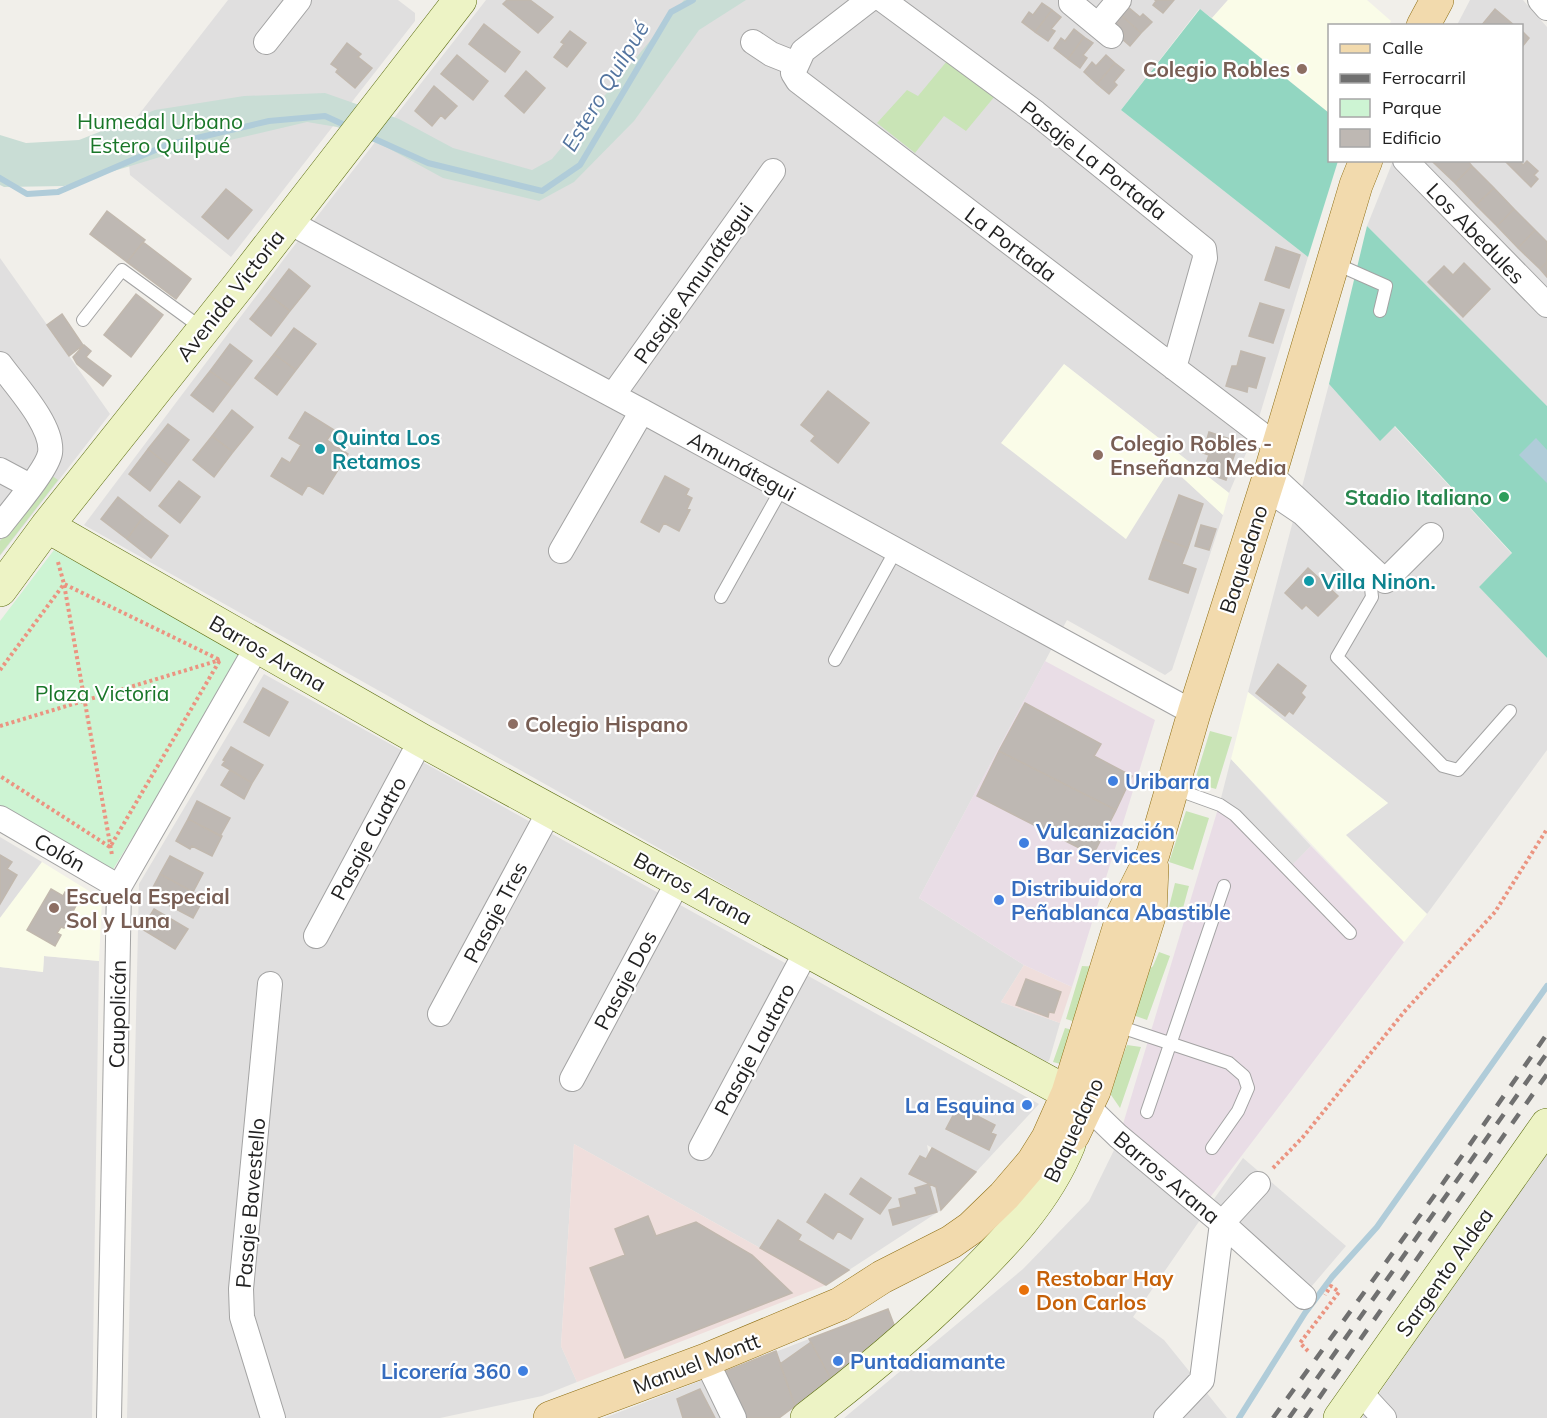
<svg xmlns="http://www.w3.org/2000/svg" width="1547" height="1418" font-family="Mulish,sans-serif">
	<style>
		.residential { fill: #e0dfdf }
		.commercial { fill: #efdedc }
		.industrial { fill: #e9dde6 }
		.education { fill: #fafce8 }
		.grass { fill: #c9e4b6 }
		.wetland { fill: #c9ddd5 }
		.park { fill: #cdf4d3 }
		.pitch { fill: #92d6c1 }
		.water { fill: #b0ccd9 }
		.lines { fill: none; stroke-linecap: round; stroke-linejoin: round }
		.stream { stroke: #b0ccd9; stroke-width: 6 }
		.building { fill: #beb8b3; stroke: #c1b8ae; stroke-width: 1.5 }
		.lane-casing { stroke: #a3a3a3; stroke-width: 14 }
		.street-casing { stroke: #a3a3a3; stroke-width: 26 }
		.secondary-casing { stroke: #5e6f12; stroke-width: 34 }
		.primary-casing { stroke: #8e6e12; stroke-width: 34 }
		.path { stroke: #eb9481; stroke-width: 4; stroke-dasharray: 3 3; stroke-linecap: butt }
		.lane { stroke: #fff; stroke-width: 12 }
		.street { stroke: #fff; stroke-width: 24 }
		.secondary { stroke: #edf3c5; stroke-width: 33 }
		.primary { stroke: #f2daad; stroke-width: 33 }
		.rail { stroke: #707070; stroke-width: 4.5; stroke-dasharray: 12 12; stroke-linecap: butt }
		.education-dot { fill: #8d6e63; stroke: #fff; stroke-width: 2 }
		.culture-dot { fill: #0f9aa8; stroke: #fff; stroke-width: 2 }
		.leisure-dot { fill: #2e9e5b; stroke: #fff; stroke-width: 2 }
		.shop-dot { fill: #3f7fe0; stroke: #fff; stroke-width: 2 }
		.food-dot { fill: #e8710a; stroke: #fff; stroke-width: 2 }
		.labels { text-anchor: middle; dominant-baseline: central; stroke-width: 4.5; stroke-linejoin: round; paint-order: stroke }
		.education-label { font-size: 21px; font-weight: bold; fill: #785e54; stroke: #fff; text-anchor: start }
		.park-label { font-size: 21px; fill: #197628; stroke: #fff }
		.street-label { font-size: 21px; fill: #222; stroke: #fff }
		.culture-label { font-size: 21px; font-weight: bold; fill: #0d838f; stroke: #fff; text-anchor: start }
		.leisure-label { font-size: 21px; font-weight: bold; fill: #27864d; stroke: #fff; text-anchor: end }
		.shop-label { font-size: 21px; font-weight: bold; fill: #366cbe; stroke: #fff; text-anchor: start }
		.food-label { font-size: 21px; font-weight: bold; fill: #c56008; stroke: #fff; text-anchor: start }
		.water-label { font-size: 22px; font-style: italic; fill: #5475a0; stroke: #fff }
	</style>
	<rect width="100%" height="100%" fill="#f1efea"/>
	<!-- residential -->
	<path class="residential" d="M228,0H398L415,13V21L231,257L130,175L126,131Z
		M486,0H1228L1212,18L1199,9L1121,110L1308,257L1253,437L1229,493L1064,364L1125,539L1171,467L1223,515L1172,670L1165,675L1067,620L919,898L1024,965L1001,1002L1060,1023L1049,1061L1041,1063L84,525L287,255Z
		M1470,0H1523L1547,27V406L1367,226L1393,161L1522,160V26L1457,25Z
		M0,258L110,414L0,556Z
		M1329,384L1380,440L1394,426L1512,554L1479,587L1547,658V750L1427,914L1345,835L1388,803L1248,692Z
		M264,674L1039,1104L976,1172L927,1145L941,1210L826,1285L574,1144L561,1346L577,1382L542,1396L440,1418H127L139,884Z
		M1231,759L1311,846L1289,869L1220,802Z
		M0,837L42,862L0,918Z
		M44,956L99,961L92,1418H0V967L43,972Z
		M1117,1144L1200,1220L1133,1317L1164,1340L1227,1418H844L1023,1269L1089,1201Z
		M1547,1148V1418H1362L1404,1357Z
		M1243,1158L1346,1246L1311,1287L1260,1246L1214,1199Z
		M809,1339L831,1379L779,1418H604Z"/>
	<!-- commercial -->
	<path class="commercial" d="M1024,965L1072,987L1060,1023L1001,1002Z
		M574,1144L826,1285L577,1382L561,1346Z"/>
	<!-- industrial -->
	<path class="industrial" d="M1045,661L1155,720L1072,987L1024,965L919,898Z
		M1220,802L1289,868L1311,846L1404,942L1205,1204L1123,1124Z"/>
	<!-- education -->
	<path class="education" d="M1228,0H1367L1391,21L1389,25L1330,26L1329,113L1212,18Z
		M1064,364L1229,493L1223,515L1171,467L1126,539L1001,443Z
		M1248,692L1388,803L1346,835L1427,914L1404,942L1231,759Z
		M42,862L102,899L99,961L44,956L43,972L0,967V918Z"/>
	<!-- grass -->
	<path class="grass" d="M947,61L995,96L966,131L944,116L915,153L877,123L907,90L918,96Z
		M51,475L58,480L0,555V541Z
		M1210,731L1232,737L1216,789L1194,783Z
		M1186,811L1209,818L1193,870L1169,862Z
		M1175,883L1189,886L1180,919L1167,915Z
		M1159,952L1170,956L1147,1020L1130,1014L1142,976L1153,966Z
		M1082,966L1099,967L1082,1024L1066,1019Z
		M1065,1028L1081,1032L1068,1066L1053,1062Z
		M1127,1045L1141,1047L1120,1108L1109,1092Z"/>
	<!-- wetland -->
	<path class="wetland" d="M684,0H746L699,30L634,121L574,182L539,201L443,178L388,148L337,127L307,122L170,154L64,186L4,187L0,185V135L26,143L79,140L155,110L244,96L325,93L399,119L453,148L532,170L552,159Z"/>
	<!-- park -->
	<path class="park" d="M54,550L245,654L112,871L0,805V621Z"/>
	<!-- pitch -->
	<path class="pitch" d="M1200,9L1329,113L1330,160L1338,161L1308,257L1121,110Z
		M1367,226L1547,406V658L1479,587L1512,553L1395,426L1380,441L1329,384Z"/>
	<!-- water -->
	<path class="water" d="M1536,438L1547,450V483L1519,455Z"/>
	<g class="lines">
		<!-- stream -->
		<path class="stream" d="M366,135L428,163L542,191L580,165L671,12L693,0
			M0,178L27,194L58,192L167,145L269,121L325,116L349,127
			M1239,1418L1305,1313L1332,1277L1377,1227L1547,986"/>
	</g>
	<!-- building -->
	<path class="building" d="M507,0H530L553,17L538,33L503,4Z
		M1155,0H1174L1163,13L1153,5L1156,1Z
		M1042,3L1052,10L1035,32L1022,22L1029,12L1033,15Z
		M1128,7L1140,17L1143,14L1152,22L1141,33L1121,15Z
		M1495,9L1515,26H1481Z
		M1052,10L1061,17L1051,29L1055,31L1048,41L1035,32Z
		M1121,15L1141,33L1130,46L1121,38L1124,34L1113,25Z
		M484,24L520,52L505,72L469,44Z
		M1074,29L1084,37L1068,59L1054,48L1061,38L1065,41Z
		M570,31L586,43L567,67L554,57L564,44L561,42Z
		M1522,31L1529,38L1522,47Z
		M1084,37L1093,43L1083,55L1087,58L1080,68L1068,59Z
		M347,43L361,54L358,57L372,68L355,88L336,72L338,69L331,64Z
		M457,55L488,81L473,100L441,74Z
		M1106,55L1115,63L1097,84L1084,72L1092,62L1096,66Z
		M1115,63L1124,70L1114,82L1117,85L1109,94L1097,84Z
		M526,71L545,88L524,113L505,96Z
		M434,86L457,106L445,119L441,115L432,126L415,111Z
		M1434,160H1467L1472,166L1455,183L1433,162Z
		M1504,160H1519L1523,165L1527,161L1538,171L1534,175L1538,179L1531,187Z
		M1472,166L1494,188L1476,205L1455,183Z
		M1494,188L1514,209L1497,226L1476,205Z
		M226,189L252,210L228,239L202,217Z
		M1514,209L1535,230L1518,248L1497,226Z
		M107,211L145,240L127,262L90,234Z
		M1535,230L1547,242V262L1540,269L1518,248Z
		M143,242L191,279L176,299L127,262Z
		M1276,247L1300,255L1289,288L1265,280Z
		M1547,262V277L1540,269Z
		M1464,263L1490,289L1463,317L1428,282L1444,266L1453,275Z
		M289,269L310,286L290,311L269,295Z
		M136,294L163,315L131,357L104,335Z
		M269,295L290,311L271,336L250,319Z
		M1260,303L1284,310L1273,343L1249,336Z
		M62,314L83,345L69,356L47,325Z
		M294,328L316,344L296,370L274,354Z
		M230,344L252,361L232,387L210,371Z
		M84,345L91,351L86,357L111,376L103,386L77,364L73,357Z
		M1241,351L1265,358L1256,388L1248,386L1247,392L1226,386L1232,366H1237Z
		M274,354L296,370L277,395L255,378Z
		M210,371L232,387L213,412L191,395Z
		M828,391L869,423L838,463L811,441L815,436L801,425Z
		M232,410L253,427L233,452L212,436Z
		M305,412L334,430L327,440L348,454L323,494L308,485L302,495L271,476L282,458L290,463L301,445L289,438Z
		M168,424L189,440L169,466L148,449Z
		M1209,432L1233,440L1232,445L1237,447L1226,480L1203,472L1209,455L1203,453Z
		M212,436L233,452L214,477L193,460Z
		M148,449L169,466L150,491L129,474Z
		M665,476L689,489L686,495L692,498L687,509L690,510L679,531L664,523L659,532L641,522Z
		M179,481L200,497L180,523L159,506Z
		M1179,495L1203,504L1188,548L1163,539Z
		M118,497L143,517L127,539L101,519Z
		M143,517L168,536L151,558L127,539Z
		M1201,525L1216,529L1209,550L1195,546Z
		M1163,539L1188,548L1182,564L1196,569L1188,593L1149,579Z
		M1308,568L1338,596L1318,616L1306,605L1302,609L1285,593Z
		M1278,664L1306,686L1301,693L1305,697L1293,714L1289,711L1285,716L1256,693Z
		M263,688L288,702L269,736L244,722Z
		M1025,703L1101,744L1094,756L1132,776L1116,810L999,751Z
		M231,747L263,765L252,783L222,765L225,761L223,760Z
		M999,751L1116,810L1093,855L977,796Z
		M230,770L252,783L244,799L221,785Z
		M197,801L230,818L220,836L188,819Z
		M188,819L222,836L212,856L192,846L190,849L176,841Z
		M0,855L12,862L7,869L17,875L0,904Z
		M170,856L203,873L193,892L160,874Z
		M160,874L204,898L193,918L149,895Z
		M51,889L63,896L65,892L79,900L64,928L61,927L57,933L61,935L55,946L27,930Z
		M154,909L188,929L175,949L142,929Z
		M1026,979L1061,992L1054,1013L1049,1012L1048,1017L1016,1005Z
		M958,1106L995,1125L991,1133L996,1135L989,1150L946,1129Z
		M932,1148L976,1172L941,1210L936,1187L909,1174L920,1156L926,1159Z
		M861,1178L891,1198L880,1214L850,1194Z
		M929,1184L937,1212L893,1225L889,1210L901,1207L899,1199L917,1194L915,1188Z
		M825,1194L863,1219L851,1239L838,1231L833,1239L807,1222Z
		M648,1216L656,1236L696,1222L752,1255L792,1293L625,1358L590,1268L625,1255L615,1229Z
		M778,1220L801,1235L798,1240L849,1270L826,1285L760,1248Z
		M888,1309L896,1330L831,1379L809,1339Z
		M811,1342L831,1379L795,1406L780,1364Z
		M776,1351L795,1406L779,1418H742L724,1372Z
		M700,1389L715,1418H683L677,1399Z"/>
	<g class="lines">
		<defs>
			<path id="lane" d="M1334,263L1386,286L1380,311
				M83,320L122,270L203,329
				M1265,495L1299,518L1371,588L1372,597L1337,657L1443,766L1458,770L1510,711
				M721,597L782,488
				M835,660L896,550
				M1173,788L1220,805L1235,815L1350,933
				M1115,1025L1229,1063L1244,1076L1248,1088L1238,1111L1212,1148
				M1147,1112L1224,886"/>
			<path id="street" d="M869,0L803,51L793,73L798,81L1278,447
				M883,0L1036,113L1204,249L1205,258L1174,368
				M1071,0V3L1111,36
				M1540,0L1547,8
				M1098,25L1119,0
				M266,42L299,0
				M753,42L771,54L796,64
				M1405,160L1547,305
				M287,221L642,411L1194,713
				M0,364C15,385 54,426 50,453C47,470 12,510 0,526
				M613,395L773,171
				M0,470L30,486
				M1270,474L1385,581L1431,535
				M561,551L642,411
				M0,818L119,887
				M316,936L421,740
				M270,984L241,1289L242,1317L273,1418
				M440,1014L550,810
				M572,1079L679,880
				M1087,1106L1118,1136L1222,1223L1304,1297
				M701,1148L807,950
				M706,1360L734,1418
				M1359,1391L1384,1418
				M109,1418L119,887L257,647
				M1166,1418L1202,1380L1222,1223L1258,1184"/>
			<path id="secondary" d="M47,526L421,740L1068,1093L1087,1106
				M0,590L47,526L239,285L460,0
				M807,1418C862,1376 910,1336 959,1288C1003,1245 1046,1201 1069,1144
				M1340,1418L1547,1125"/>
			<path id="primary" d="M1423,26L1437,0
				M1073,1135L1094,1091L1150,913L1152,868
				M550,1418L706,1360L840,1304L882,1277L951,1242L971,1228L1004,1196L1033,1162L1048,1138L1068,1093L1124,912L1153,854L1194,713L1270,474L1356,185L1366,160"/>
		</defs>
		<!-- lane casing -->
		<use href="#lane" class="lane-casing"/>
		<!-- street casing -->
		<use href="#street" class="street-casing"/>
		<!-- secondary casing -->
		<use href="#secondary" class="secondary-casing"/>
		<!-- primary casing -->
		<use href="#primary" class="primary-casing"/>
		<!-- path -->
		<path class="path" d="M58,562L64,584L112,855
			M0,670L64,584L220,660L110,847L0,776
			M0,726L220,660
			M1273,1168L1303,1137L1404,1012L1495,912L1547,829
			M1308,1351L1300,1343L1339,1292L1331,1286L1325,1295"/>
		<!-- lane -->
		<use href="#lane" class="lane"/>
		<!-- street -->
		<use href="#street" class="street"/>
		<!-- secondary -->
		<use href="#secondary" class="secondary"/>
		<!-- primary -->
		<use href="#primary" class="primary"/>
		<!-- rail -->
		<path class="rail" d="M1273,1418L1434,1196L1547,1034
			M1289,1418L1547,1053
			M1305,1418L1547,1074"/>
	</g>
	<!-- markers -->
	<g class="education-dot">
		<circle cx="1302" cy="69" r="6"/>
		<circle cx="1098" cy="455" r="6"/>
		<circle cx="513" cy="724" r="6"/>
		<circle cx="54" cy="908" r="6"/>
	</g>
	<g class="culture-dot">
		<circle cx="320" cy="449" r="6"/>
		<circle cx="1309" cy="581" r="6"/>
	</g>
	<circle class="leisure-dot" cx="1504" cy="497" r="6"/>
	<g class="shop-dot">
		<circle cx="1113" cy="781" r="6"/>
		<circle cx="1024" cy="843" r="6"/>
		<circle cx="999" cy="900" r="6"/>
		<circle cx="1027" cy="1105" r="6"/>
		<circle cx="838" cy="1361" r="6"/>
		<circle cx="523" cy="1371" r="6"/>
	</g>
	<circle class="food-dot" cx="1024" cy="1290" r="6"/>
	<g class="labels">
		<!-- education labels -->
		<g class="education-label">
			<text x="1290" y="69" text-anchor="end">Colegio Robles</text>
			<text x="1110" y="443">Colegio Robles -<tspan x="1110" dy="24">Enseñanza Media</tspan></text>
			<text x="525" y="724">Colegio Hispano</text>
			<text x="66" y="896">Escuela Especial<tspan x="66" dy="24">Sol y Luna</tspan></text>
		</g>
		<!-- park labels -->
		<g class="park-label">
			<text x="160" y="121">Humedal Urbano<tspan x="160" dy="24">Estero Quilpué</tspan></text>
			<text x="102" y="693">Plaza Victoria</text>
		</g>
		<!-- street labels -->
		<g class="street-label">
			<text transform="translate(1094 160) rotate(38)">Pasaje La Portada</text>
			<text transform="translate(1476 233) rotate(46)">Los Abedules</text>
			<text transform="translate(1011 244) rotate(37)">La Portada</text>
			<text transform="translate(693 283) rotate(-55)">Pasaje Amunátegui</text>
			<text transform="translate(230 295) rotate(-52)">Avenida Victoria</text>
			<text transform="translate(742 466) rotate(29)">Amunátegui</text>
			<text transform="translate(1243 559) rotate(-72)">Baquedano</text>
			<text transform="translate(268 653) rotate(30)">Barros Arana</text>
			<text transform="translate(368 838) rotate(-62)">Pasaje Cuatro</text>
			<text transform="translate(60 852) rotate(30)">Colón</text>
			<text transform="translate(693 888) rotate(28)">Barros Arana</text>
			<text transform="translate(495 912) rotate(-62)">Pasaje Tres</text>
			<text transform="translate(625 980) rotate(-62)">Pasaje Dos</text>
			<text transform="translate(117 1014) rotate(-89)">Caupolicán</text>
			<text transform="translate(754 1049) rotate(-62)">Pasaje Lautaro</text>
			<text transform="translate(1073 1130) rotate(-65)">Baquedano</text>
			<text transform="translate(1167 1177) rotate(40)">Barros Arana</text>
			<text transform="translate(250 1203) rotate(-85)">Pasaje Bavestello</text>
			<text transform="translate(1444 1272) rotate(-55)">Sargento Aldea</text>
			<text transform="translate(696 1363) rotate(-21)">Manuel Montt</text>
		</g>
		<!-- culture labels -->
		<g class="culture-label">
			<text x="332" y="437">Quinta Los<tspan x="332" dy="24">Retamos</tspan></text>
			<text x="1321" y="581">Villa Ninon.</text>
		</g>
		<!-- leisure labels -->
		<g class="leisure-label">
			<text x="1492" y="497">Stadio Italiano</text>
		</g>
		<!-- shop labels -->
		<g class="shop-label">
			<text x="1125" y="781">Uribarra</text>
			<text x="1036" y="831">Vulcanización<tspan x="1036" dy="24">Bar Services</tspan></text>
			<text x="1011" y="888">Distribuidora<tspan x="1011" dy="24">Peñablanca Abastible</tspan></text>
			<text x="1015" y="1105" text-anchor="end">La Esquina</text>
			<text x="850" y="1361">Puntadiamante</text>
			<text x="511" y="1371" text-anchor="end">Licorería 360</text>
		</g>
		<!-- food labels -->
		<g class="food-label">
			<text x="1036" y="1278">Restobar Hay<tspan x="1036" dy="24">Don Carlos</tspan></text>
		</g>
		<!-- water labels -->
		<g class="water-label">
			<text transform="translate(605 86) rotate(-59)">Estero Quilpué</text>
		</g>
	</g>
	<!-- legend -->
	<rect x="1328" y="24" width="195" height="138" fill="#ffffff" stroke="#a7a7a7" stroke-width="1.5"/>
	<rect x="1340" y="44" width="30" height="9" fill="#f2daad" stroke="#a7a7a7" stroke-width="1.5"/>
	<text x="1382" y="54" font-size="18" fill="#222222">Calle</text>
	<rect x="1340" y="74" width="30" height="9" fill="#707070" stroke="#a7a7a7" stroke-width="1.5"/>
	<text x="1382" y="84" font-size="18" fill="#222222">Ferrocarril</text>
	<rect x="1340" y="99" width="30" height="18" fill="#cdf4d3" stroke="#a7a7a7" stroke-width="1.5"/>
	<text x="1382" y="114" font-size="18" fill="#222222">Parque</text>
	<rect x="1340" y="129" width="30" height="18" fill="#beb8b3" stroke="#a7a7a7" stroke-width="1.5"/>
	<text x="1382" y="144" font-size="18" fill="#222222">Edificio</text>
</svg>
